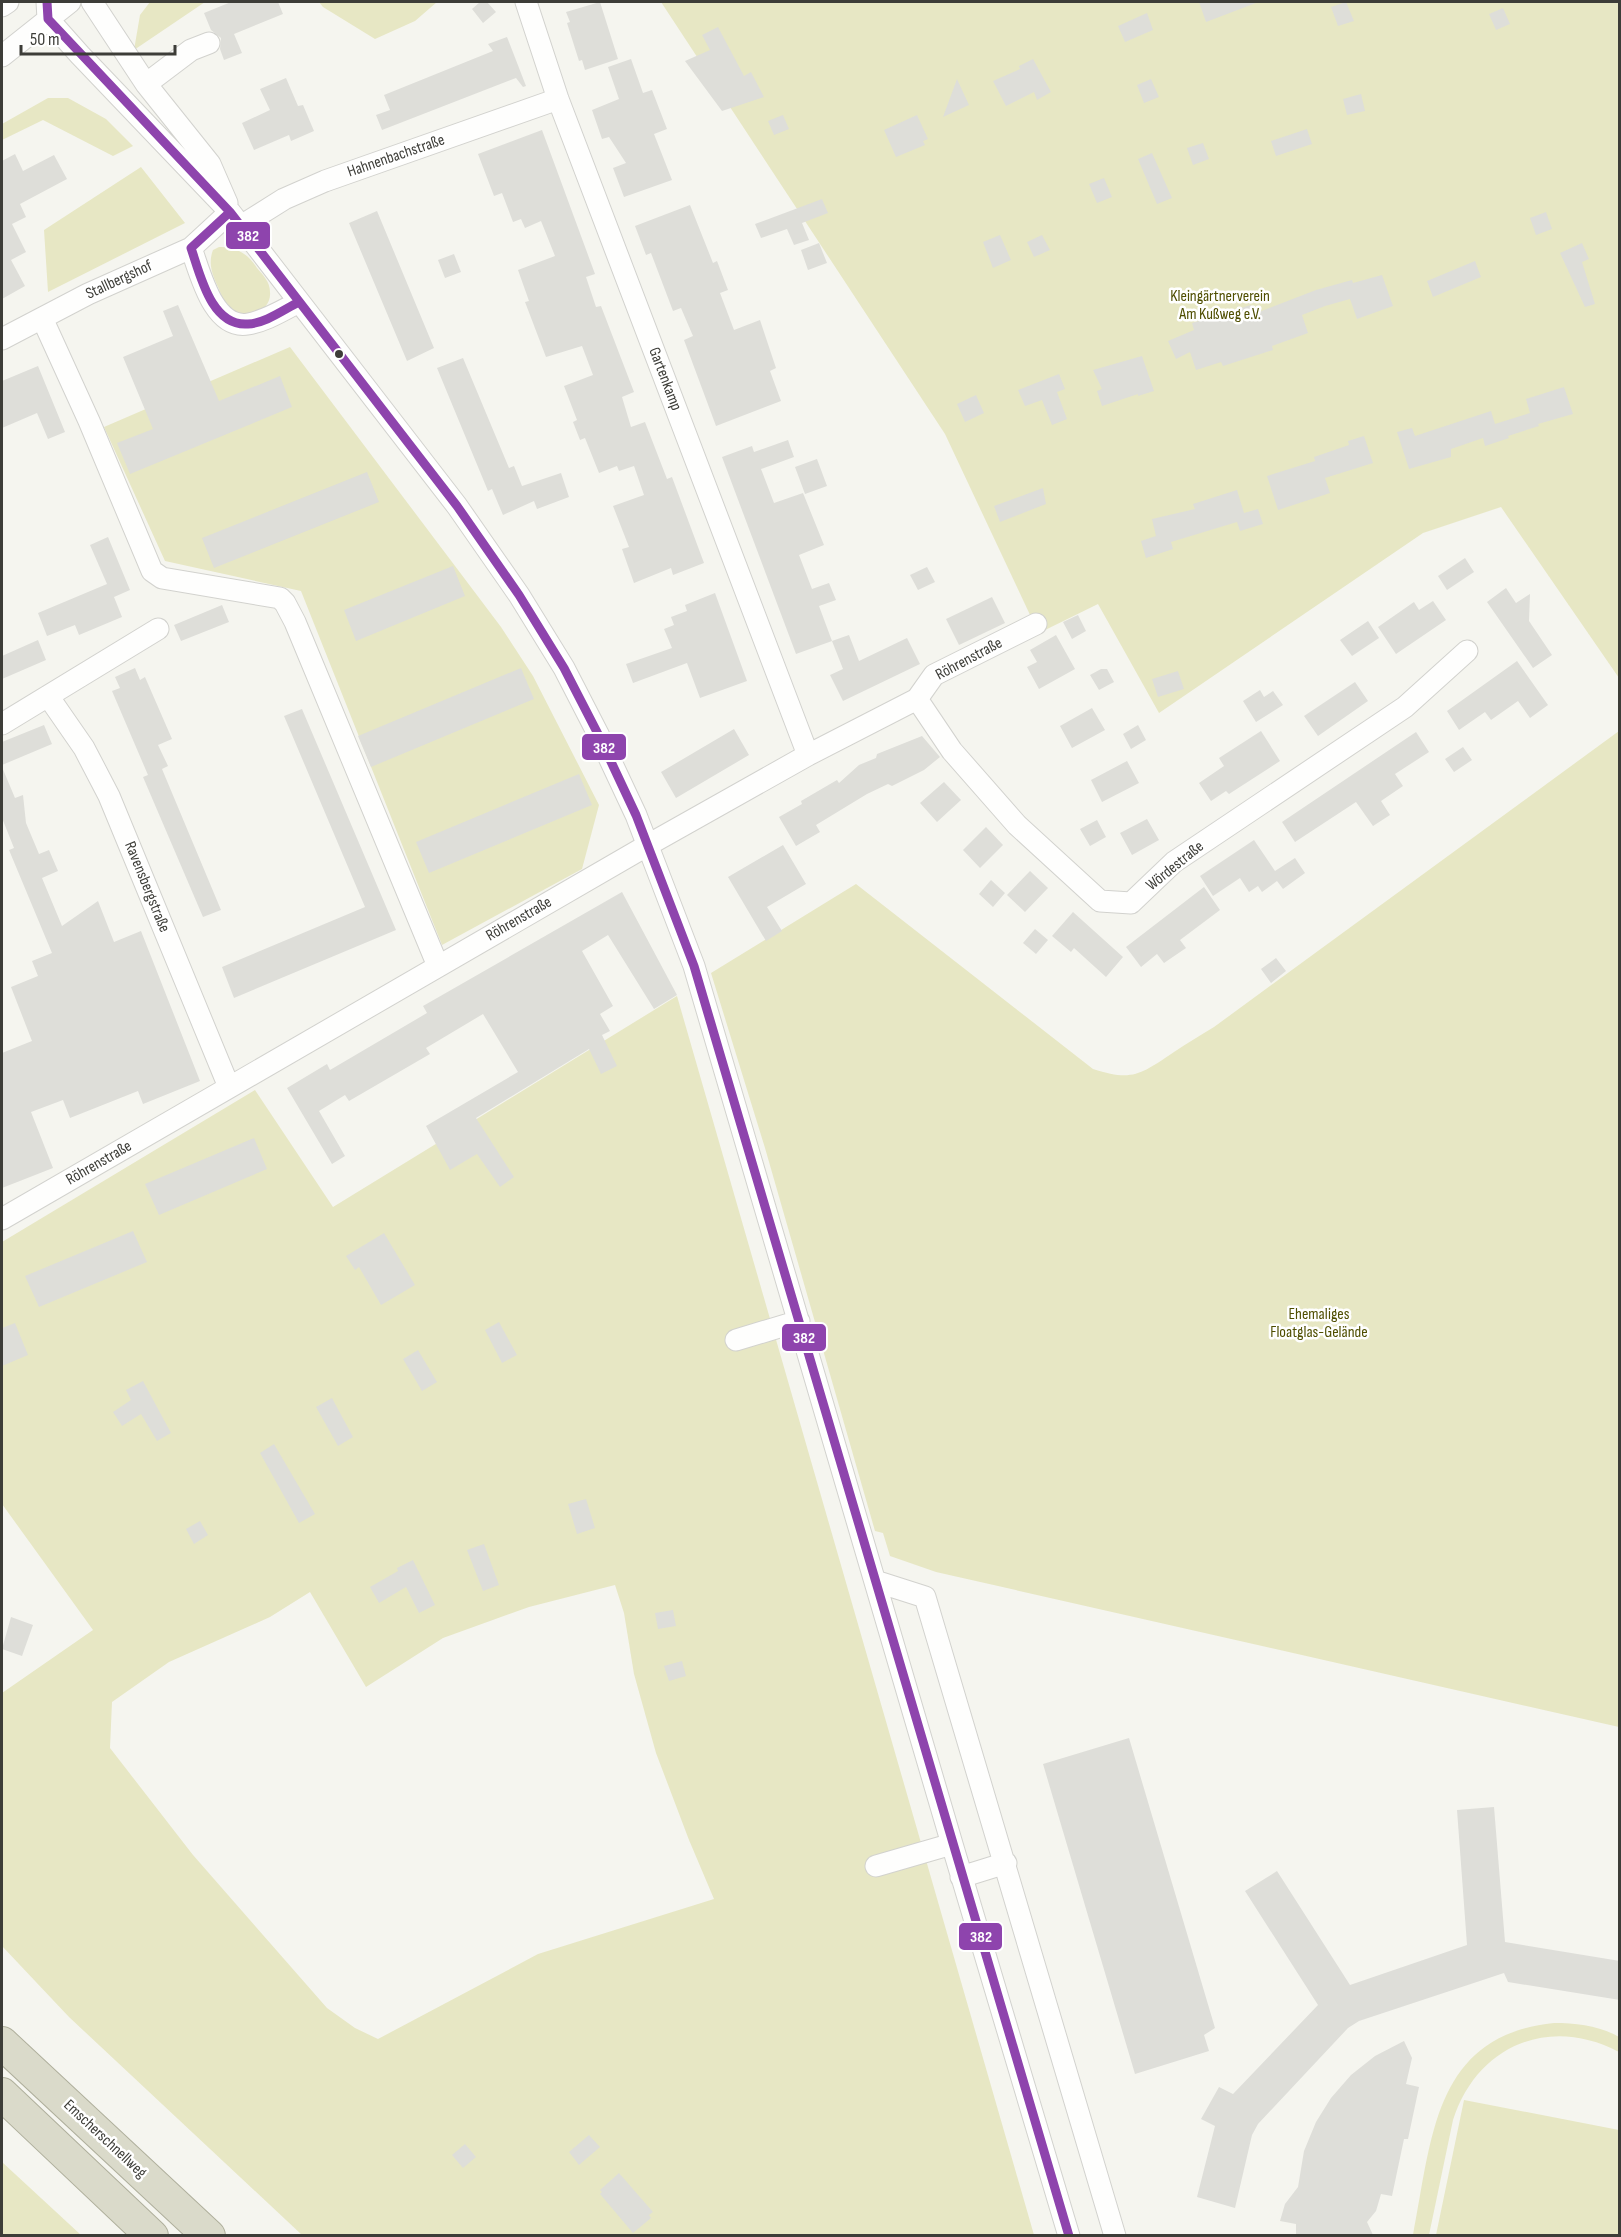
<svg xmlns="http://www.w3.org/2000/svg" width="1621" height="2237" font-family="'Sofia Sans Condensed',sans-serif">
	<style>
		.green { fill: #e7e7c4; fill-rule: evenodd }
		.building { fill: #deded9 }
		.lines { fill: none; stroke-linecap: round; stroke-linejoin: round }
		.minor-casing { stroke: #d2d2ce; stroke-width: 23 }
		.highway-casing { stroke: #afaf9c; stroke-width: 34 }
		.minor { stroke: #fefefd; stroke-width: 21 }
		.highway { stroke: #dadaca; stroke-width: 32 }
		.bus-1-casing { stroke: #fff; stroke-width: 14 }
		.bus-1 { stroke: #8e44ad; stroke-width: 9 }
		.bus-dot { fill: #3d3d38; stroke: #fff; stroke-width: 2 }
		.labels { text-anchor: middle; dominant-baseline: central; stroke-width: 5; stroke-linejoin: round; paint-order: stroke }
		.street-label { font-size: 16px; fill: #3d3d38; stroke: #fff }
		.park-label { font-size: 16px; fill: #4f4e00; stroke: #fff }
		.line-badge { stroke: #fff; stroke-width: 2 }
		.badge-label { font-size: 16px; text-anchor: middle; font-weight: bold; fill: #fff }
	</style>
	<rect width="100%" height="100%" fill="#f5f5ef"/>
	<!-- green -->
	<path class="green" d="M150,2H205L134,50L140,15Z
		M319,2H437L415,21L375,39L323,7Z
		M661,2H1619V678L1501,507L1423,533L1159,713L1098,604L1041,632L1031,617L945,434Z
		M48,98H68L106,119L133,146L113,156L43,120L2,140V124Z
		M141,167L185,223L48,292L44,230Z
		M219,247C236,246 248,254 257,268C263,275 270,282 270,292C272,312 244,322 230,309C224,304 221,293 217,285C212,273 208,263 213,250Z
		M290,347L501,627L533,676L599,805L582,869L442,945L301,591L165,561L104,427Z
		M1619,731V1727L936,1572L890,1556L883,1533L875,1531L765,1148L711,973L856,884L1093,1069C1133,1082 1141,1074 1174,1052C1187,1043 1201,1035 1214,1027Z
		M677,996L1034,2235H302L69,2017L2,1946V1693L93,1630L2,1504V1242L255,1090L333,1207ZM615,1585L624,1613L634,1674L656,1753L689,1840L714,1899L538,1954L378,2039L355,2028L327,2008L193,1855L110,1748L112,1702L169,1662L270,1617L310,1592L366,1687L443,1638L529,1607Z
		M1554,2023C1577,2023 1600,2026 1619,2037V2052C1550,2015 1477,2045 1453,2120L1429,2235H1413C1432,2140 1433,2035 1554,2023Z
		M1464,2100L1619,2130V2235H1436Z
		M2,2162L81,2235H2Z"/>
	<!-- building -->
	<path class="building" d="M231,2H278L283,14L234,34L242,53L224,60L220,49L221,38L211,30L204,13Z
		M480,2H487L496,12L483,23L472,9Z
		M600,2L618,59L585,70L582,60L579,61L567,23L570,22L566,12Z
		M1199,2H1256V3L1206,22Z
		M1346,2L1354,21L1338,26L1331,7Z
		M1503,8L1510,24L1496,30L1489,14Z
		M1147,13L1153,30L1125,42L1118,26Z
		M718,27L744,76L751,72L764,97L722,111L685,61L710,50L702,35Z
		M507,37L526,86L523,87L516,78L382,130L376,115L390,110L384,95L493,51L488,44Z
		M631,59L643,93L652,90L667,129L654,134L672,180L624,197L613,168L626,163L609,137L602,139L592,110L619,99L608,67Z
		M1033,59L1051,92L1037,100L1034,92L1006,106L993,81L1020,69L1019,66Z
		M286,78L298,106L303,105L314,131L291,141L289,135L254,150L242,123L270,110L260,89Z
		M957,79L969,105L943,117Z
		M1151,79L1159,97L1144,103L1137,85Z
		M1361,94L1365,111L1347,115L1343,99Z
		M783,115L789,129L774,135L768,121Z
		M917,115L928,139L923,141L925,145L896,157L884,130Z
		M1307,129L1312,144L1276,156L1271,141Z
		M542,130L595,274L586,277L596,307L601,306L634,392L622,397L631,427L645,422L667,479L672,477L704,563L673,575L671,568L634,583L622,549L629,547L613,506L644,495L634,466L619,471L617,466L599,473L585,438L580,440L573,422L577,420L564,386L593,375L582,346L546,357L525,302L529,301L518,270L555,256L541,221L525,228L521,219L513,222L502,193L494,196L478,154Z
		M1203,143L1209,159L1193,165L1187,148Z
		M1152,153L1172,198L1157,204L1138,159Z
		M15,154L23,171L54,155L67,179L20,204L26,217L12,224L26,252L11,260L25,286L2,299V161Z
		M1104,178L1112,197L1097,203L1089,184Z
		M822,199L828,213L802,223L809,240L794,245L787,229L761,238L755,224Z
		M690,205L713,263L717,261L728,290L720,293L734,330L760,320L776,368L770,371L781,401L716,426L684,340L693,336L681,308L673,311L651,253L646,255L635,226Z
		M377,211L434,348L407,361L349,223Z
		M1546,212L1552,229L1536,235L1530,218Z
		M1000,235L1011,260L993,268L983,242Z
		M1042,235L1050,250L1034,257L1027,242Z
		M819,243L827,263L808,270L801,250Z
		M1582,243L1589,259L1582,262L1595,304L1585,307L1560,253Z
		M454,254L461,272L445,278L438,260Z
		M1475,261L1481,277L1433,297L1427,281Z
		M1382,275L1393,306L1357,319L1350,299L1325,306L1302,315L1308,333L1272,346L1273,350L1223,366L1221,362L1196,370L1190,352L1176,359L1168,341L1194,330L1192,323L1251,305L1254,314L1316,290L1352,280L1353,283Z
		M178,305L219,401L280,376L292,407L130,474L117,443L153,429L123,357L173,336L163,311Z
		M1142,356L1154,391L1138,396V394L1102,406L1097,391L1102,389L1093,370Z
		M463,358L509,468L514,466L522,486L561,473L569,497L537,509L534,501L503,515L492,489L488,491L437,368Z
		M38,366L65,432L48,439L37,413L2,428V381Z
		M1059,374L1065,389L1057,392L1067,419L1052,425L1042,400L1025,406L1018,390Z
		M1564,387L1573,414L1538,424L1539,426L1508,436L1509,438L1485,446L1483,438L1451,449V457L1409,469L1397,432L1412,428L1415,436L1491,411L1495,424L1530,413L1526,399Z
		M976,395L984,413L965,422L957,404Z
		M1364,436L1373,463L1325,478L1330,493L1278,510L1267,476L1315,461L1314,457L1349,445L1348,441Z
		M788,440L794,457L761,469L774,503L803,493L824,545L799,555L812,589L829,583L836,600L819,606L832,641L796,654L722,457L752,446L754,452Z
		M817,459L827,486L805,494L795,467Z
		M367,472L379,502L214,568L202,538Z
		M1043,488L1046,504L1000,522L994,506Z
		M1237,490L1244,513L1258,509L1263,524L1240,531L1237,522L1171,542L1173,549L1146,558L1141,541L1156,536L1152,519L1195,509L1193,504Z
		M108,537L130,590L114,597L122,617L79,635L75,625L47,636L38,613L107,584L90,545Z
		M1465,558L1474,572L1447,590L1438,576Z
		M453,566L465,596L356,641L344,610Z
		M927,567L935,582L918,590L910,575Z
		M1506,588L1516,603L1530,594L1529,621L1552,655L1533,668L1487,602Z
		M715,593L747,681L700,698L687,663L633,683L626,664L672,648L664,629L674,625L671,617L687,611L685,605Z
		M992,597L1005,623L959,645L946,619Z
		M1433,601L1446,620L1396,654L1378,627L1414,602L1419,610Z
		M222,605L229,622L181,641L174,625Z
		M1078,615L1086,631L1072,639L1063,622Z
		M1368,621L1379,638L1352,656L1340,640Z
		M849,635L859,661L907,638L920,664L843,701L830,675L843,669L832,641Z
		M1056,635L1075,669L1039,689L1027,667L1037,662L1030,650Z
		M38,640L46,660L2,679V656Z
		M1517,661L1548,705L1530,718L1518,701L1491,720L1485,712L1459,730L1447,711Z
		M135,668L140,680L145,677L172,739L158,745L168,766L162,769L221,910L203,917L143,777L148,775L112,691L120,688L115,677Z
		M521,668L534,699L371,767L358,736Z
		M1101,669H1107L1114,682L1099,690L1090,675Z
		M1178,671L1184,689L1158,697L1152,679Z
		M1355,682L1368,701L1318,736L1304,716Z
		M1260,690L1264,697L1273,691L1283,705L1256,722L1243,701Z
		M1092,708L1105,730L1072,748L1060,726Z
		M302,709L396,930L234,998L222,967L365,907L284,716Z
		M44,725L52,744L2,765V742Z
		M1138,725L1146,740L1131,749L1123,734Z
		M734,729L749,755L676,798L661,772Z
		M1261,731L1280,761L1229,794L1226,791L1211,801L1199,783L1224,766L1219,758Z
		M1416,732L1429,752L1395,774L1403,786L1381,801L1390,815L1373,826L1356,802L1295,842L1282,822Z
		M922,736L940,757L924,770L892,786L888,784L867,794L816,825L820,832L796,846L779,817L802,804L801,801L837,780L839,783L859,765L876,758L877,754Z
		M1463,747L1472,760L1454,772L1445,759Z
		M1127,761L1139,783L1102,802L1091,780Z
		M2,767L15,798L23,795L26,823L39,854L49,850L58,871L42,878L62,926L98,901L114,942L141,931L200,1081L143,1104L138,1091L70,1118L63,1100L31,1112L53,1168L2,1188V1053L32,1041L11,987L38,976L32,961L52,953L9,850L14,848L2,818Z
		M579,774L592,805L429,873L416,842Z
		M944,782L961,800L937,822L920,803Z
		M1147,819L1159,840L1132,855L1120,833Z
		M1097,820L1106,837L1090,846L1080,829Z
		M986,827L1003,845L980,868L963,850Z
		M1254,840L1275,871L1295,858L1305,873L1283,889L1277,881L1262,892L1258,886L1249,892L1240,878L1213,896L1200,876Z
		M783,845L806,884L767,907L782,931L766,941L728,877Z
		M1030,871L1048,888L1025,912L1007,895Z
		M991,880L1005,893L993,907L979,894Z
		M1204,887L1220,910L1180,940L1186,948L1164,963L1157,954L1141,967L1126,947Z
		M622,892L677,995L654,1009L608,935L582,951L613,1006L600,1014L610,1031L602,1035L617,1066L601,1074L589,1049L476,1118L514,1177L500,1187L477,1154L450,1170L426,1126L518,1072L483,1014L426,1048L430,1054L349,1101L345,1095L319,1111L345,1156L332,1164L287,1088L327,1064L330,1070L427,1013L423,1006Z
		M1073,912L1123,957L1106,977L1074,948L1071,952L1052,936Z
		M1035,929L1048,940L1036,954L1023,943Z
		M1276,958L1286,971L1271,983L1261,969Z
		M254,1138L267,1169L159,1215L145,1184Z
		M133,1231L147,1262L39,1307L25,1276Z
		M384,1233L415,1285L381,1305L359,1267L355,1270L346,1256Z
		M499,1322L517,1355L502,1363L485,1330Z
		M15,1323L28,1355L2,1366V1328Z
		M418,1350L437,1382L422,1391L403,1359Z
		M143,1381L171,1433L157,1441L141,1414L122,1426L113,1412L131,1400L126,1390Z
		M332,1398L353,1437L338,1446L316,1407Z
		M274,1444L315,1514L299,1523L260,1453Z
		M586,1499L595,1528L577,1534L568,1504Z
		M200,1521L208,1535L194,1544L186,1529Z
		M484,1544L499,1585L483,1591L467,1550Z
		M413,1560L435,1605L419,1613L406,1587L379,1603L370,1587L398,1571L397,1568Z
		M673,1610L676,1626L658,1629L655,1613Z
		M11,1617L33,1625L22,1656L2,1649Z
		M682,1661L686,1676L669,1681L664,1666Z
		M1129,1738L1215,2028L1204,2035L1209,2051L1135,2074L1043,1764Z
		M1494,1807L1505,1942L1620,1961V2000L1508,1982L1504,1973L1359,2021L1348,2028L1258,2124L1252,2135L1235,2208L1197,2197L1215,2126L1201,2119L1219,2087L1233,2094L1318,2005L1245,1891L1277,1871L1350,1985L1467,1945L1457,1810Z
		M1404,2041L1412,2058L1406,2084L1419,2087L1408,2139H1404L1392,2196L1381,2194L1376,2211L1367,2222L1373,2235H1296V2224L1280,2221L1285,2204L1298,2187L1304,2151L1316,2122L1331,2098L1351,2075L1375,2056Z
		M589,2135L600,2147L579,2165L569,2152Z
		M465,2144L476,2157L463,2168L452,2155Z
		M619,2173L653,2212L649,2215L651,2218L633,2233L600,2194L602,2192L600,2190Z"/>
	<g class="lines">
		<defs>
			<path id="minor" d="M47,2L48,19L80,55L230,212L457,506L519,595L564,668L598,734L636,815L694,966L952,1844L1069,2236
				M92,2L146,84L210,164L227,203
				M526,2L558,99L808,755
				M2,6L8,2
				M2,56L70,2
				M146,84L191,50L209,43
				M241,226L284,199L325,181L558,99
				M191,248C200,272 213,330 248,324C266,321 283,310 299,302
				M42,318L89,421L152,571L162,578L280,598L285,603L295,622L438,966
				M2,339L88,294L191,248L230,212
				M48,696L84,748L109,796L229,1087
				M917,699L952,751L1017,825L1100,901L1131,903L1174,862L1405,707L1467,651
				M2,724L158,629
				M2,1219L648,845L808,755L917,699L934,675L1036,624
				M736,1340L799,1321
				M875,1581L925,1597L1115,2236
				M876,1866L952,1844
				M961,1877L1006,1863"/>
			<path id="highway" d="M2,2043L209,2236
				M2,2094L152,2236"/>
		</defs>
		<!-- minor casing -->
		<use href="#minor" class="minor-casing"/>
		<!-- highway casing -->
		<use href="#highway" class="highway-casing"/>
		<!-- minor -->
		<use href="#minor" class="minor"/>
		<!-- highway -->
		<use href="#highway" class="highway"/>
		<defs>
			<path id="bus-1" d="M47,2L48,19L230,212L457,506L519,595L564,668L598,734L636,815L694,966L1069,2236
				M230,212L191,248C200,274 211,327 248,324C266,323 283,310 299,302"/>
		</defs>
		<!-- bus-1 casing -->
		<use href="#bus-1" class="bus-1-casing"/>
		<!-- bus-1 -->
		<use href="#bus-1" class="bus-1"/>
	</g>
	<!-- markers -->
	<circle class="bus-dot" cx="339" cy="354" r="5"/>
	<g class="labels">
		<!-- street labels -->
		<g class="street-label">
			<text transform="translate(396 156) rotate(-19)">Hahnenbachstraße</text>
			<text transform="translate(119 280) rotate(-25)">Stallbergshof</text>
			<text transform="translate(665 379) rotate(69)">Gartenkamp</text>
			<text transform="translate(969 659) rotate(-28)">Röhrenstraße</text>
			<text transform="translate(1175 866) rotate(-39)">Wördestraße</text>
			<text transform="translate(147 887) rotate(68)">Ravensbergstraße</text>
			<text transform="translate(519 919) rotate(-30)">Röhrenstraße</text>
			<text transform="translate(99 1163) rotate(-30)">Röhrenstraße</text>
			<text transform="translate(105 2139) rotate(43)">Emscherschnellweg</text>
		</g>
		<!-- park labels -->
		<g class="park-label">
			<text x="1220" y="296">Kleingärtnerverein<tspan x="1220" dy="18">Am Kußweg e.V.</tspan></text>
			<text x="1319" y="1314">Ehemaliges<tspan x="1319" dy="18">Floatglas-Gelände</tspan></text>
		</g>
	</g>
	<g class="line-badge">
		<rect x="225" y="221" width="46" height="29" rx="6" fill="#8e44ad"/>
		<rect x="581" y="733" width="46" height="28" rx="6" fill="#8e44ad"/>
		<rect x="781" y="1323" width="46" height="29" rx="6" fill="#8e44ad"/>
		<rect x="958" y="1922" width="45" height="29" rx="6" fill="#8e44ad"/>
	</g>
	<g class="badge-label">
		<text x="248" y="241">382</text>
		<text x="604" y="753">382</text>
		<text x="804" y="1343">382</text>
		<text x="981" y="1942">382</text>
	</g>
	<!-- border -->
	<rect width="1621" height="2237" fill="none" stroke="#3d3d38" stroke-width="6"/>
	<!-- scale -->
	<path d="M21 45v9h154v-9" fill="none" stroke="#3d3d38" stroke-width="3"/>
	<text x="30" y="45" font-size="18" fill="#3d3d38" stroke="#ffffff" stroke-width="4.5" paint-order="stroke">50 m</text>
</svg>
